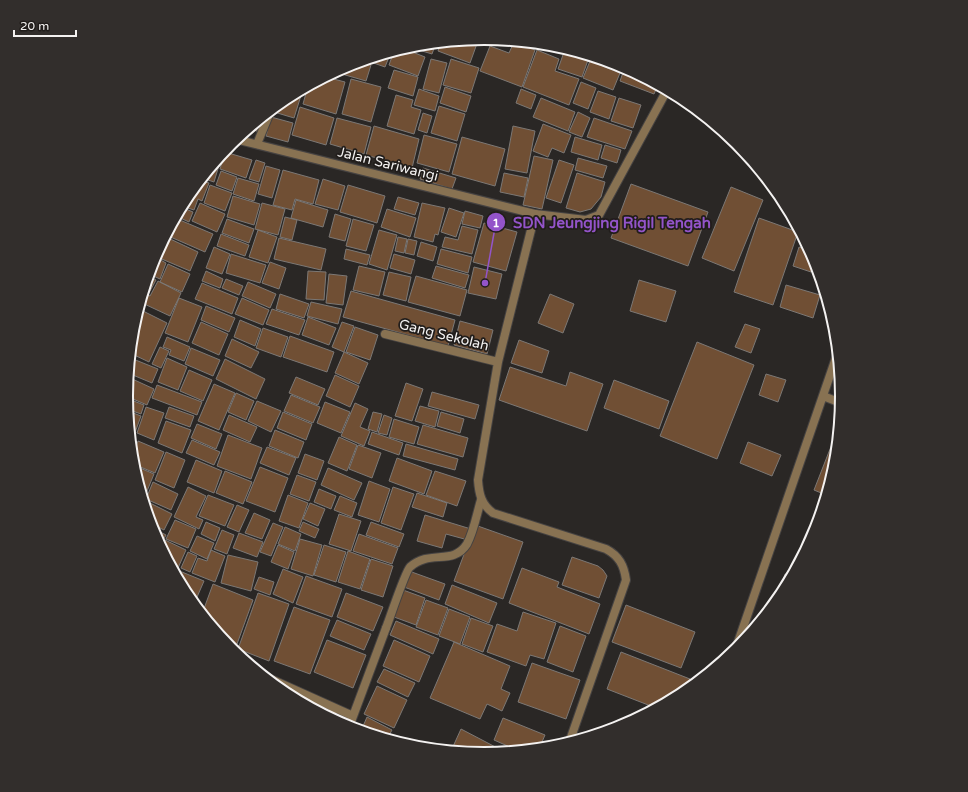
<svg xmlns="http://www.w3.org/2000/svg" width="968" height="792" font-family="'Varela Round',sans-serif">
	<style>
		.building { fill: #704f34; stroke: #7c7875 }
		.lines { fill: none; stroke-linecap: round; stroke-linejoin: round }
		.service-casing { stroke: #464342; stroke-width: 10 }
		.minor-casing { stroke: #464342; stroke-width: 10 }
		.tertiary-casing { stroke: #464342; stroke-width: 10 }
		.service { stroke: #887252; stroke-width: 8 }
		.minor { stroke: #887252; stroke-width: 8 }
		.tertiary { stroke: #887252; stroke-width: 8 }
		.labels { text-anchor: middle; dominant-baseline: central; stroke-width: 3.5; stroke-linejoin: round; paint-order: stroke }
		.street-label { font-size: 14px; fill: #f4f2f1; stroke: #211d1b }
		.rim { fill: none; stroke: #f4f2f1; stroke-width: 2 }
		.leader { fill: none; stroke: #9354c9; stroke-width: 1.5 }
		.callout-dot { fill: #9354c9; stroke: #211d1b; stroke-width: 1.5 }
		.mark-label { font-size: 12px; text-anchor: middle; font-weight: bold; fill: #fff }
		.callout-label { font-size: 15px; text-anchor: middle; font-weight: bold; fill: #9354c9; stroke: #211d1b; stroke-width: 3.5; stroke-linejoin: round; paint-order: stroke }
	</style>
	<rect width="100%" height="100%" fill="#2a2725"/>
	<!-- building -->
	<path class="building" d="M479,38L470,63L438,51L441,42Z
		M514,42L535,50L522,87L480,71L490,46L509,53Z
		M436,43L432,54L409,47L414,45Z
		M402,48L425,57L418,76L389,65L394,51Z
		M537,50L559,59L555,71L579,79L569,105L523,87Z
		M391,52L385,67L365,60Z
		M564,52L588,60L582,77L558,69Z
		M431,59L447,63L439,93L423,89Z
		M451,59L479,68L471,93L443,85Z
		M360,61L371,65L366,81L335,72Z
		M590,61L620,73L613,90L583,78Z
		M607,61L623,66L621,72L605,66Z
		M625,67L658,85L654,94L620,81Z
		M394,70L418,77L413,96L388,88Z
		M326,77L345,82L336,114L303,104L308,86Z
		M351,79L381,87L371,122L342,114Z
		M581,82L596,88L588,109L573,103Z
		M445,87L471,96L466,112L440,103Z
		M303,89L294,118L274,112L276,106L285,98Z
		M419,89L439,96L435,111L414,105Z
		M521,89L536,95L531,109L516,103Z
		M598,91L616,97L609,119L590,112Z
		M396,95L413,100L411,107L421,110L414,134L387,126Z
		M541,98L575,112L568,131L533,117Z
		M619,98L641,105L633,128L611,121Z
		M439,106L465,114L457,141L431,133Z
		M300,107L334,118L326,145L292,135Z
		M578,112L590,118L582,137L569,132Z
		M423,113L432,116L427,133L418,130Z
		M264,115L259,132L249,128Z
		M271,117L293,123L288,142L266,136Z
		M337,118L371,127L364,154L330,144Z
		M594,118L632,131L625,149L587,137Z
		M543,124L571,135L564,153L552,148L548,157L533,151Z
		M374,126L419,139L412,168L366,155Z
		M513,126L535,131L527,173L505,169Z
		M424,135L457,144L449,172L417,163Z
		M462,137L505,149L495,186L452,174Z
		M575,137L602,145L598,160L571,152Z
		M605,145L621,150L617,163L601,158Z
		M223,152L214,182L202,178Z
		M225,152L252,160L246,178L220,169Z
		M534,156L553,160L542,209L523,205Z
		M578,158L607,166L603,178L575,170Z
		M256,160L265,163L259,182L249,179Z
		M559,160L574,165L561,203L546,198Z
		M266,166L280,170L272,198L258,194Z
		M423,168L456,178L452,189L420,179Z
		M283,170L319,180L313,204L295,199L292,210L273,205Z
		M221,171L237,177L232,191L216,185Z
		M504,173L528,178L524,197L500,192Z
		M577,173L605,182L601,197L591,209L580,212L566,208Z
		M238,178L259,184L254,201L233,194Z
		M323,179L345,186L338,210L315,204Z
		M200,180L209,183L202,201L198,199L194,210L182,206Z
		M631,184L708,212L688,266L611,238Z
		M210,185L232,193L225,211L204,203Z
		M348,185L385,196L377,223L340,212Z
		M731,187L763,200L734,271L702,258Z
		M233,196L260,204L254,225L227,217Z
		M398,197L419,203L415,215L394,209Z
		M296,200L328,210L323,227L291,218Z
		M200,203L225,214L217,232L192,221Z
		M262,203L285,209L278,235L255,229Z
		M422,203L445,208L438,235L435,234L433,242L414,237Z
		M181,207L193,212L189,222L176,216Z
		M449,208L464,213L456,237L441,232Z
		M387,209L416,218L410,237L381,227Z
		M465,211L483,216L480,228L462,224Z
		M335,214L351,219L345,241L329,237Z
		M285,217L297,220L292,240L280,237Z
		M175,218L213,234L205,252L166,235Z
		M759,218L798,232L773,305L734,292Z
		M227,219L254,229L249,243L222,233Z
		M353,219L374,225L366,251L346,246Z
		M484,223L517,232L506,271L473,262Z
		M462,226L478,230L472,254L442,247L445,237L458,240Z
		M258,230L277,237L268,263L249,257Z
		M379,230L397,235L387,270L369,264Z
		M221,234L249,245L245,256L217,246Z
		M166,237L198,252L190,271L157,257Z
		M398,237L407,239L404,253L395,251Z
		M279,238L326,249L321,270L274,259Z
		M408,239L417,241L414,255L405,253Z
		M421,242L437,247L433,261L417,256Z
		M214,247L230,254L222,274L206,268Z
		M799,247L810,251L815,259L811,272L793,266Z
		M346,249L370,255L367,265L344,259Z
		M441,249L472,257L468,273L437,264Z
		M158,250L155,257L166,263L160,279L149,274L153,259Z
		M231,254L266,265L260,283L226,273Z
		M394,254L415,260L411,274L390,268Z
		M270,262L286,268L279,289L262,283Z
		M168,264L190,274L182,292L160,282Z
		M359,266L385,272L379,296L353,290Z
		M436,266L469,275L465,288L432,278Z
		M474,267L502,274L496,299L468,293Z
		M206,271L223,279L220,288L202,281Z
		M308,271L326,272L324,300L306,299Z
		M389,272L411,277L406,301L383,295Z
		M329,274L347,276L343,305L326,303Z
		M148,276L156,280L149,293L144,291Z
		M416,276L467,290L460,316L408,302Z
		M226,279L243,286L239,295L222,288Z
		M639,280L676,291L666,322L630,311Z
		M158,281L181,293L170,316L140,302L144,293L150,296Z
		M248,282L276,294L270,308L242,296Z
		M202,283L238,298L232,314L195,299Z
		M786,285L820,295L813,318L780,307Z
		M351,291L455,320L448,346L343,317Z
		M280,294L309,304L304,318L276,309Z
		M550,294L574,304L563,333L538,323Z
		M179,298L202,307L188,342L165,333Z
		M242,298L269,310L263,325L235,314Z
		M311,302L342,309L338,324L307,316Z
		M206,306L235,318L229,332L201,320Z
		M272,309L305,320L299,335L266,324Z
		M141,310L167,323L149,362L130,353L133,329Z
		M308,317L336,328L329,345L302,335Z
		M240,320L261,329L255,346L234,337Z
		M460,321L493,330L487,354L454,345Z
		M201,322L228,334L219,355L192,343Z
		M342,322L354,326L344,352L332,347Z
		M745,324L760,329L751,353L735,347Z
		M355,327L378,335L370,360L346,352Z
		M263,328L288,337L281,357L256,348Z
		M290,336L334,352L327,372L283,357Z
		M167,337L190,347L184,361L169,355L171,350L163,347Z
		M232,339L259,352L251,368L225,356Z
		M519,340L549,351L542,373L511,363Z
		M697,342L754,365L717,459L660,436Z
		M160,347L169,351L161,368L152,364Z
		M191,348L220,360L213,376L185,364Z
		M344,352L368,363L359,384L335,373Z
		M167,358L187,367L178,390L158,382Z
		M133,359L158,369L152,383L128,373Z
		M225,359L265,379L256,399L216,379Z
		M510,367L566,386L570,372L603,384L587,431L499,400Z
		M189,370L212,380L203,401L180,391Z
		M766,374L786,380L778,402L759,395Z
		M335,375L359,386L350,407L326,396Z
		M128,377L154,389L147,405L126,396Z
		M296,377L325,389L318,405L289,393Z
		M614,380L669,401L659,429L604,408Z
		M406,383L423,389L412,421L395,416Z
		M214,384L235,393L219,430L198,421Z
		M157,385L202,402L197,415L152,398Z
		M432,392L479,405L475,419L428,406Z
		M236,393L254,401L246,420L228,412Z
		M291,395L320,407L313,423L284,411Z
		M126,398L144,405L141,414L127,409Z
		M257,401L281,411L271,432L248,421Z
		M325,402L350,412L341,433L317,423Z
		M355,403L368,409L360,427L370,431L364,446L341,436Z
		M420,406L439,411L435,427L415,421Z
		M146,407L164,413L154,440L137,433Z
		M169,407L194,416L190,427L165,418Z
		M128,411L141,416L133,438L130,437Z
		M283,412L312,424L306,440L277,428Z
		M373,412L382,414L377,432L368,429Z
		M441,412L464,419L460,433L437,426Z
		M229,415L257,427L250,442L223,430Z
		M384,415L392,418L387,435L378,433Z
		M394,419L419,427L414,444L389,437Z
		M166,421L191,430L182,453L158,443Z
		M197,424L222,434L216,449L191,438Z
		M423,425L468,438L463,457L417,444Z
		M275,430L304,442L298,458L269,446Z
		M372,432L403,443L399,455L368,444Z
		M228,435L262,448L251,479L217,466Z
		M339,437L357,445L347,471L328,463Z
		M130,439L135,441L131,451Z
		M192,440L220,452L214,465L186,453Z
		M138,441L164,452L155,473L133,464L132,457Z
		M748,442L781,455L772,476L740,463Z
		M406,444L458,459L455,470L403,456Z
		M832,444L837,446L835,466L826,495L814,490Z
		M358,445L381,453L372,478L349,469Z
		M267,447L296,458L289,475L260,463Z
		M166,452L185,460L174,488L155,480Z
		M305,454L324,461L317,480L298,473Z
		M397,458L432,471L424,494L389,481Z
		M196,460L222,471L214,493L187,482Z
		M133,465L154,474L145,496L142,494Z
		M260,467L288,478L275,512L246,501Z
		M328,468L362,483L354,500L321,485Z
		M225,471L252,482L243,504L216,493Z
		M435,471L466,481L457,506L426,495Z
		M297,475L316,482L309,501L290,494Z
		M369,481L390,489L379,522L358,515Z
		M153,482L178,494L171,510L146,499Z
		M188,487L206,496L196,517L203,520L199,529L174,517Z
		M393,487L414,494L401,530L381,523Z
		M319,489L336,496L331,509L314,502Z
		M417,493L447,503L443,517L412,507Z
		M208,495L234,505L225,526L199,516Z
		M288,495L308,503L299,528L279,521Z
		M340,496L357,503L352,517L334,510Z
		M146,501L172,514L164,530L150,523L145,505Z
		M310,503L325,509L318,526L303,519Z
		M237,505L249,510L239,532L227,527Z
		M254,513L270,520L262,539L245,533Z
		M339,514L361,521L351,551L329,544Z
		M425,515L471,529L468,540L446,534L442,548L417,541Z
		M175,520L196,529L188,548L166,539Z
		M206,522L220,528L215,541L201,534Z
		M303,522L319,529L315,538L299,531Z
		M371,522L404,534L399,547L366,535Z
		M273,523L283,527L271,556L260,552Z
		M475,525L523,542L503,599L454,581Z
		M151,527L166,535L160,546L153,533Z
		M285,527L301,534L295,551L278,544Z
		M222,530L234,535L227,554L214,549Z
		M239,533L263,542L257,557L233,548Z
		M359,534L398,548L392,564L353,551Z
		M197,536L214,543L207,559L190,551Z
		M300,539L322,545L313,576L291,569Z
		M165,540L186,550L178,568L170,565L161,548Z
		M278,545L294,552L288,569L271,562Z
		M324,545L346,552L336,582L314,575Z
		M211,550L225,556L215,582L192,573L198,558L207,561Z
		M348,551L370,559L360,589L338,582Z
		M188,552L197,556L190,572L181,568Z
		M228,555L258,562L251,591L221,583Z
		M572,557L598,566L603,570L607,576L599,598L562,585Z
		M371,559L393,566L383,597L361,590Z
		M522,568L559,582L557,587L600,604L589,634L509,603Z
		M283,569L303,577L293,603L273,594Z
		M177,570L204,581L194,604L186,595L175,574Z
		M409,571L445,584L439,600L404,587Z
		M785,574L792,576L777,601Z
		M306,576L342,589L332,617L296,604Z
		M259,577L274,582L270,595L254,589Z
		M213,584L253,600L237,644L222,638L202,614Z
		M452,585L497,603L489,623L445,604Z
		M403,590L425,598L416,625L394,617Z
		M258,593L289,604L269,661L238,649Z
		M346,593L383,607L373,631L337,617Z
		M426,600L448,608L438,635L416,627Z
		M626,605L695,632L681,668L612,642Z
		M294,607L330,620L310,674L274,661Z
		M449,609L470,617L460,644L439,636Z
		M523,612L556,623L544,659L530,655L526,666L487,652L497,624L517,631Z
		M471,618L493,626L483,652L462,644Z
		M337,620L371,634L364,650L330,636Z
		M396,621L439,639L433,654L390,635Z
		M560,626L586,636L573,672L547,662Z
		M327,640L366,655L353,688L314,672Z
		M394,640L430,656L419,682L383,666Z
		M454,642L510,666L501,689L510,693L502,711L487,704L480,719L430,698Z
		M621,652L690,679L686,691L656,708L607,689Z
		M532,663L580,680L566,719L518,702Z
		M384,669L415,683L408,697L377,682Z
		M377,686L407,700L394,728L364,714Z
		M367,717L392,730L387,739L361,731Z
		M503,718L545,735L539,749L519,751L494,740Z
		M461,729L505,752L484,754L451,751Z"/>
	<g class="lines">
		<defs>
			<path id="service" d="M386,628C390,618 405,572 410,567C430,549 453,566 467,544C474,531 477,513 481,500"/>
			<path id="minor" d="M257,144L271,110
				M385,334L498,362
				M823,396L841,403
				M735,651L838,352
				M264,676L353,716
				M330,718L334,708
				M349,727L386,628
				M569,743L626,580C624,565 619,556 606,549L493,513C481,504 479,494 478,480L498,362L535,214L586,220L599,215L667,90"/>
			<path id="tertiary" d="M235,139L535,214"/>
		</defs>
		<!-- service casing -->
		<use href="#service" class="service-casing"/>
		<!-- minor casing -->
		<use href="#minor" class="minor-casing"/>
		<!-- tertiary casing -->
		<use href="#tertiary" class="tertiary-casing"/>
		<!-- service -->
		<use href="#service" class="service"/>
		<!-- minor -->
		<use href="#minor" class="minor"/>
		<!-- tertiary -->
		<use href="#tertiary" class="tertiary"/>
	</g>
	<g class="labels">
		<!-- street labels -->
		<g class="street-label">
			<text transform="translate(388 164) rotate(14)">Jalan Sariwangi</text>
			<text transform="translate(444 335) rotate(14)">Gang Sekolah</text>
		</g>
	</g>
	<!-- crop -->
	<path d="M0 0H968V792H0ZM133 396a351 351 0 1 1 702 0a351 351 0 1 1-702 0Z" fill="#322e2c" fill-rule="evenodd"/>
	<path class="rim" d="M133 396a351 351 0 1 1 702 0a351 351 0 1 1-702 0Z"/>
	<!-- callouts -->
	<path class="leader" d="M485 283L496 222"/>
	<g class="callout-dot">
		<circle cx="485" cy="283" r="4"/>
		<circle cx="496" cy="222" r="10"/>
	</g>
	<g class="mark-label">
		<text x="496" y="227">1</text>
	</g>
	<g class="callout-label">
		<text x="612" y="228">SDN Jeungjing Rigil Tengah</text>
	</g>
	<!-- scale -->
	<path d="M14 30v6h62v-6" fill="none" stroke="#f4f2f1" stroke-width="2"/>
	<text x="20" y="30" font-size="12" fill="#f4f2f1" stroke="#211d1b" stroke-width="3" paint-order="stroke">20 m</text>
</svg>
